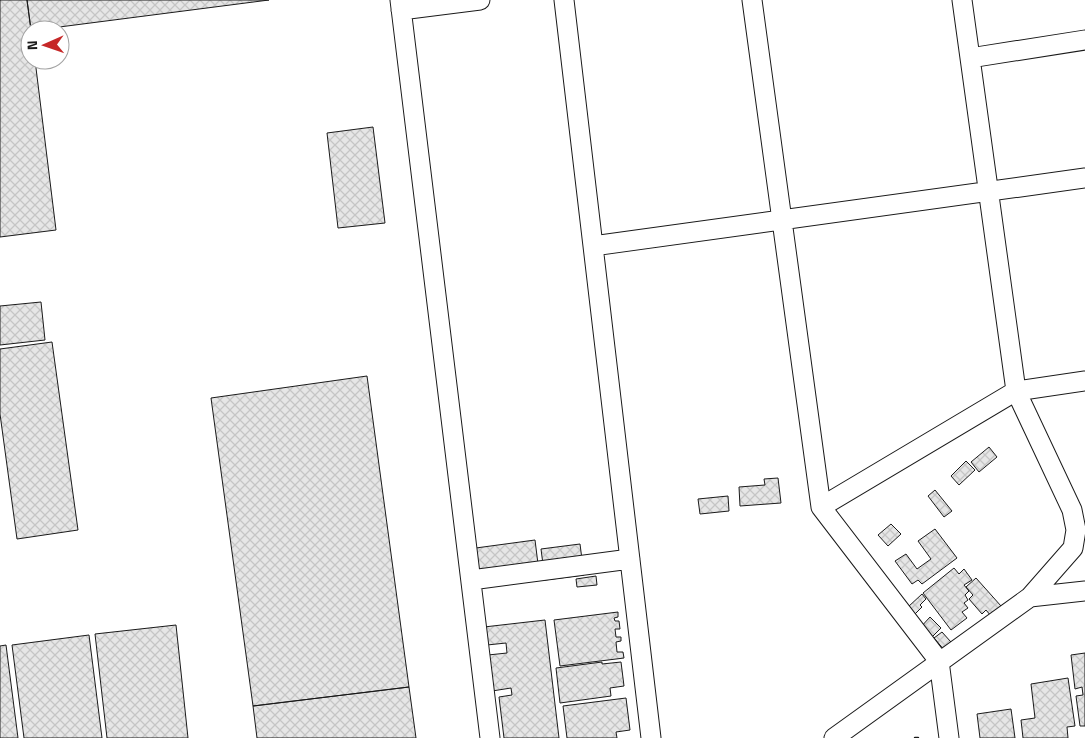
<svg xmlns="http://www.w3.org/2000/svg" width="1085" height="738" font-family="'Titillium Web',sans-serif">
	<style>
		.building { fill: url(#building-cross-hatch); stroke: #1a1a1a }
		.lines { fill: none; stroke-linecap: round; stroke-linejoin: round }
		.minor-casing { stroke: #1a1a1a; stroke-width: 21 }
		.minor { stroke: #fff; stroke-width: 19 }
		.wall { stroke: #1a1a1a; stroke-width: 2.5 }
	</style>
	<defs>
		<pattern id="building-cross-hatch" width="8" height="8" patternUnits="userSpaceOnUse" patternTransform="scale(1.25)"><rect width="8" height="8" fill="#e6e6e6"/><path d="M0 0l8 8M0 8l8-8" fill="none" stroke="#c5c5c5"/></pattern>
	</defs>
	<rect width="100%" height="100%" fill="#fff"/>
	<!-- building -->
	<path class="building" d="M0,0H27L31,30H30V60H35L56,230L0,237Z
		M27,0H269L36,30H31Z
		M373,127L385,223L338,228L327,133Z
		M41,302L45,340L0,345V306Z
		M52,342L78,530L17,539L0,414V349Z
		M367,376L409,687L253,706L211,398Z
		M989,447L997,457L979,472L971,462Z
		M966,461L975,470L959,485L951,476Z
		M778,478L781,503L740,506L739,487L765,485L764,479Z
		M935,490L952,511L944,517L928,496Z
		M728,496L729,511L700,514L698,499Z
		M891,524L901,534L888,546L878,535Z
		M935,529L957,558L922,584L918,580L912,584L895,561L906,554L917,569L931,559L918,541Z
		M535,540L539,572L465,582L461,550Z
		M580,544L584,575L545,580L541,549Z
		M954,568L959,574L964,569L972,580L964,585L969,591L965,595L968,600L964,603L968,608L962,612L967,618L951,630L923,593Z
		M596,576L597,585L577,587L576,579Z
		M976,578L1001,606L991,616L986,610L982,614L969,599L973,595L966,587Z
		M922,594L926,599L920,605L922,607L915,614L908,607Z
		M618,612V617L614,618L615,621H619L620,629H615L616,637H621V641L616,642L617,652H623L624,658L560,666L554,620Z
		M930,617L941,628L929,640L919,629Z
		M545,620L559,738H504L499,697L512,695L511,688L492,691L488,655L507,653L506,643L487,645L484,627Z
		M176,625L188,738H107L95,634Z
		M942,632L959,651L951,658L934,638Z
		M89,635L102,738H24L12,645Z
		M6,645L18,738H0V646Z
		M1085,653V726H1080L1076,696L1083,695L1082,687L1075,689L1071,655Z
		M602,662V664L621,662L624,686L610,688L611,696L560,703L556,668Z
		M1068,678L1075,726L1067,727L1068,738H1023L1021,720L1035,718L1031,684Z
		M409,687L416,738H257L253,706Z
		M626,698L630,730L616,732L617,738H567L563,706Z
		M1011,709L1015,738H980L977,714Z"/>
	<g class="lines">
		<defs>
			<path id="minor" d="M400,0L490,738
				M564,0L651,738
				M752,0L821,507L939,661L949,738
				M962,0L1016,391L1085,381
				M401,10L480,0
				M970,58L1085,40
				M593,246L1085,178
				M821,507L1016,391L1072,510L1076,530L1073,548L1030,597L834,738
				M471,580L630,559
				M1030,597L1085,591"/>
		</defs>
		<!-- minor casing -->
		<use href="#minor" class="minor-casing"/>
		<!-- minor -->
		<use href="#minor" class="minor"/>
		<!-- wall -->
		<path class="wall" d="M915,738H918"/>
	</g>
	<!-- north arrow -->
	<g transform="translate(45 45) rotate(268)"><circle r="24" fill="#ffffff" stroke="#a3a3a3"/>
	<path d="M0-4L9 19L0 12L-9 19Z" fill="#c62828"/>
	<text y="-8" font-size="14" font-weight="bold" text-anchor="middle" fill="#1a1a1a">N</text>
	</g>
</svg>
